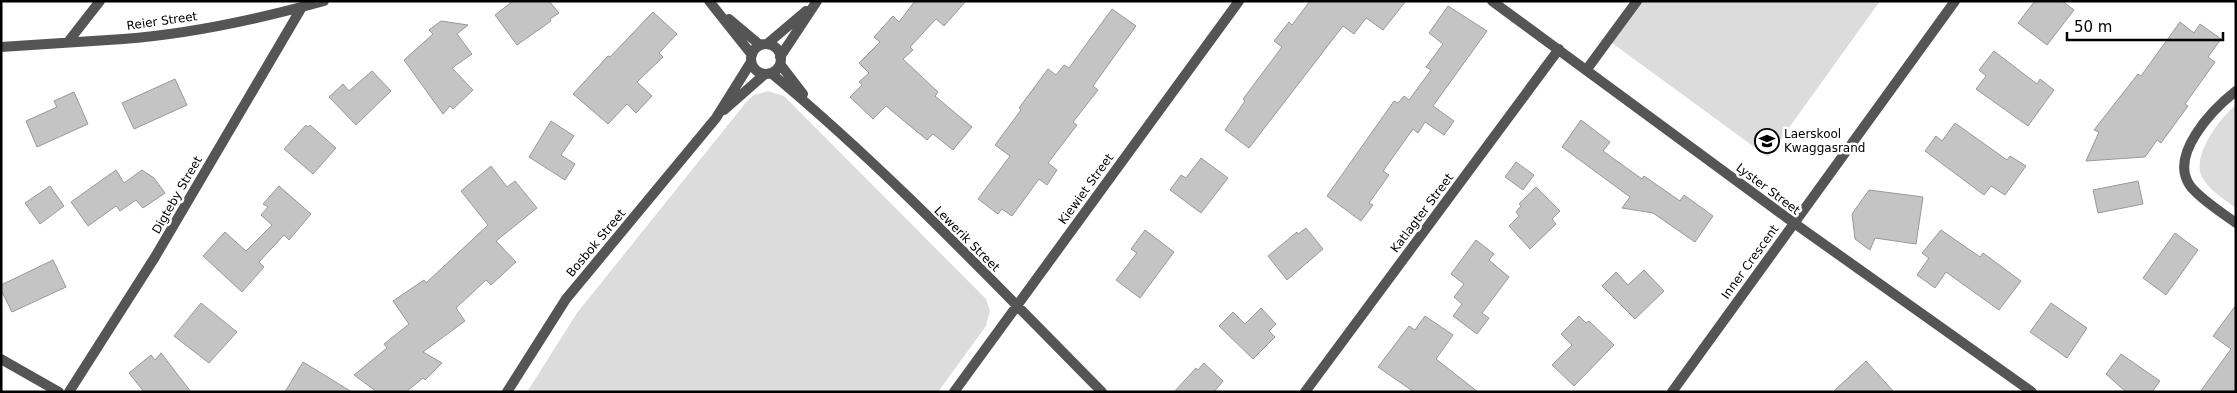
<svg xmlns="http://www.w3.org/2000/svg" width="2237" height="393" font-family="'DejaVu Sans',sans-serif">
	<style>
		.green { fill: #dcdcdc }
		.building { fill: #c4c4c4; stroke: #999 }
		.lines { fill: none; stroke-linecap: round; stroke-linejoin: round }
		.street { stroke: #555; stroke-width: 10 }
		.labels { text-anchor: middle; dominant-baseline: central; stroke-width: 5; stroke-linejoin: round; paint-order: stroke }
		.street-label { font-size: 12px; fill: #000; stroke: #fff }
		.poi-label { font-size: 12px; fill: #000; stroke: #fff; text-anchor: start }
	</style>
	<rect width="100%" height="100%" fill="#fff"/>
	<!-- green -->
	<path class="green" d="M1642,1H1880L1768,157L1612,43Z
		M768,91L784,96L986,299L990,311L986,326L938,392H527L577,313L748,100L754,95Z
		M2236,105V208C2225,200 2209,190 2202,177C2191,157 2220,117 2236,105Z"/>
	<!-- building -->
	<path class="building" d="M513,1H549L559,13L550,19L551,21L517,45L495,15Z
		M915,1H966L944,26L936,19L910,47L913,50L903,59L938,92L935,96L972,127L953,150L933,134L927,140L886,106L873,119L850,97L862,85L859,82L869,73L859,63L880,42L874,37L893,16L899,22Z
		M1310,1H1406L1383,30L1366,18L1354,34L1343,26L1249,148L1225,130L1245,101L1243,99L1282,47L1274,41L1289,22L1292,25Z
		M2035,1H2062L2074,10L2047,45L2018,23Z
		M1448,6L1487,31L1433,106L1454,121L1444,135L1425,122L1418,133L1413,129L1383,171L1389,175L1369,203L1373,205L1361,221L1327,196L1394,101L1398,103L1404,96L1409,100L1431,70L1426,67L1443,44L1429,33Z
		M1112,9L1136,26L1093,86L1098,90L1073,122L1077,125L1048,163L1057,170L1047,185L1039,179L1012,216L1002,209L998,214L978,199L1010,156L995,145L1021,110L1019,108L1048,69L1056,75L1064,65L1069,68Z
		M653,12L677,34L659,53L663,57L637,82L652,96L636,113L627,104L608,124L573,94L608,56L610,57Z
		M441,21L468,25L457,34L472,54L452,68L473,90L453,109L450,106L443,114L404,60L433,34L429,30Z
		M2180,22L2194,33L2200,24L2221,39L2208,57L2215,62L2185,104L2188,106L2161,143L2157,140L2145,157L2086,161L2099,132L2094,130L2138,74L2141,76Z
		M1994,51L2037,84L2040,79L2054,90L2028,126L1976,89L1986,76L1979,70Z
		M372,71L391,91L356,125L329,97L343,84L349,91Z
		M175,79L187,105L134,129L122,103Z
		M74,92L88,124L37,147L26,121L57,107L54,101Z
		M1581,120L1610,142L1603,151L1642,179L1644,176L1680,201L1684,195L1713,216L1695,242L1653,213L1622,208L1630,197L1562,147Z
		M551,121L574,136L561,155L575,164L565,180L529,157Z
		M1955,123L2007,160L2010,156L2026,166L2005,195L1991,186L1984,195L1925,151L1936,136L1942,141Z
		M306,125L308,127L310,125L336,148L313,174L284,149Z
		M1201,158L1228,178L1201,213L1170,190L1181,175L1186,178Z
		M1516,162L1534,175L1523,190L1505,177Z
		M491,166L507,187L515,181L537,208L496,241L516,262L491,285L486,280L456,308L465,321L423,352L442,363L425,380L423,378L406,392H377L354,375L387,348L384,344L409,324L393,301L424,280L426,283L488,225L461,191Z
		M116,170L124,183L142,170L154,178L165,193L143,208L136,200L120,211L116,206L88,226L71,202Z
		M2138,181L2143,204L2098,213L2093,190Z
		M50,186L64,206L40,224L25,203Z
		M279,186L311,214L289,240L284,235L259,262L264,267L242,292L203,256L225,232L246,251L272,225L261,215L268,207L263,204Z
		M1536,187L1560,211L1552,219L1556,224L1530,249L1509,226L1519,216L1516,212L1521,206L1519,204Z
		M1869,190L1923,197L1916,244L1875,238L1870,250L1855,239L1852,214Z
		M1306,228L1323,249L1287,280L1268,256L1297,232L1298,234Z
		M1145,230L1174,252L1140,298L1116,280L1137,253L1131,249Z
		M1941,230L1980,257L1983,253L2021,281L1999,310L1946,272L1935,288L1917,275L1929,258L1922,253Z
		M2175,233L2198,250L2166,295L2143,278Z
		M1476,240L1494,254L1489,260L1509,277L1482,313L1489,318L1477,334L1453,316L1462,304L1454,297L1464,284L1451,274Z
		M53,260L66,287L12,312L1,290V285Z
		M1644,270L1664,291L1635,319L1602,286L1616,272L1628,285Z
		M201,303L237,332L209,363L174,336Z
		M2051,303L2087,328L2067,358L2030,332Z
		M2236,305V392H2200L2231,349L2213,336Z
		M1261,308L1276,324L1269,331L1275,337L1253,359L1219,326L1233,312L1245,324Z
		M1425,316L1453,335L1436,359L1478,392H1414L1378,367L1409,326L1415,330Z
		M1579,316L1586,323L1589,321L1614,345L1574,386L1552,365L1572,345L1561,334Z
		M161,353L191,392H144L129,373L151,355L155,360Z
		M2121,354L2160,381L2152,392H2126L2106,374Z
		M1866,361L1894,392H1833Z
		M303,362L352,392H285Z
		M1204,363L1223,381L1214,392H1174L1196,368L1198,370Z"/>
	<g class="lines">
		<!-- street -->
		<path class="street" d="M709,1L752,55
			M1492,1L1794,223L2032,392
			M729,19L760,45
			M68,42L100,1
			M767,44L806,11
			M751 59a15 15 0 1 1 30 0a15 15 0 1 1-30 0Z
			M1,47C42,44 82,42 123,39C190,34 259,19 324,1
			M780,57L817,1
			M780,64L803,94
			M1587,69L1637,1
			M771,73C889,171 994,283 1102,392
			M2236,91C2213,109 2167,156 2191,187C2203,201 2221,212 2236,223
			M724,110L765,74
			M1,359L59,392
			M69,392L155,257L302,7
			M507,392L566,299L716,118L751,62
			M954,392L1239,1
			M1305,392L1559,49
			M1672,392L1955,1"/>
	</g>
	<!-- icons -->
	<defs>
		<symbol id="school-ring" viewBox="-11 -11 22 22"><circle r="9.5" fill="#fff" stroke="#000" stroke-width="1.5"/><path d="M0-5L7-2L0 1L-7-2ZM-4 1L0 2.5L4 1V4Q0 6-4 4Z" fill="#000"/></symbol>
	</defs>
	<g fill-rule="evenodd">
		<use href="#school-ring" x="1753" y="127" width="28" height="28"/>
	</g>
	<g class="labels">
		<!-- street labels -->
		<g class="street-label">
			<text transform="translate(162 21) rotate(-8)">Reier Street</text>
			<text transform="translate(1086 189) rotate(-54)">Kiewiet Street</text>
			<text transform="translate(1768 189) rotate(37)">Lyster Street</text>
			<text transform="translate(177 195) rotate(-60)">Digteby Street</text>
			<text transform="translate(1422 213) rotate(-53)">Katlagter Street</text>
			<text transform="translate(967 239) rotate(45)">Lewerik Street</text>
			<text transform="translate(596 243) rotate(-50)">Bosbok Street</text>
			<text transform="translate(1750 262) rotate(-54)">Inner Crescent</text>
		</g>
		<!-- poi labels -->
		<g class="poi-label">
			<text x="1784" y="134">Laerskool<tspan x="1784" dy="14">Kwaggasrand</tspan></text>
		</g>
	</g>
	<!-- border -->
	<rect width="2237" height="393" fill="none" stroke="#000000" stroke-width="5"/>
	<!-- scale -->
	<path d="M2067 32v8h156v-8" fill="none" stroke="#000000" stroke-width="2.5"/>
	<text x="2074" y="32" font-size="15" fill="#000000" stroke="#ffffff" stroke-width="4" paint-order="stroke">50 m</text>
</svg>
